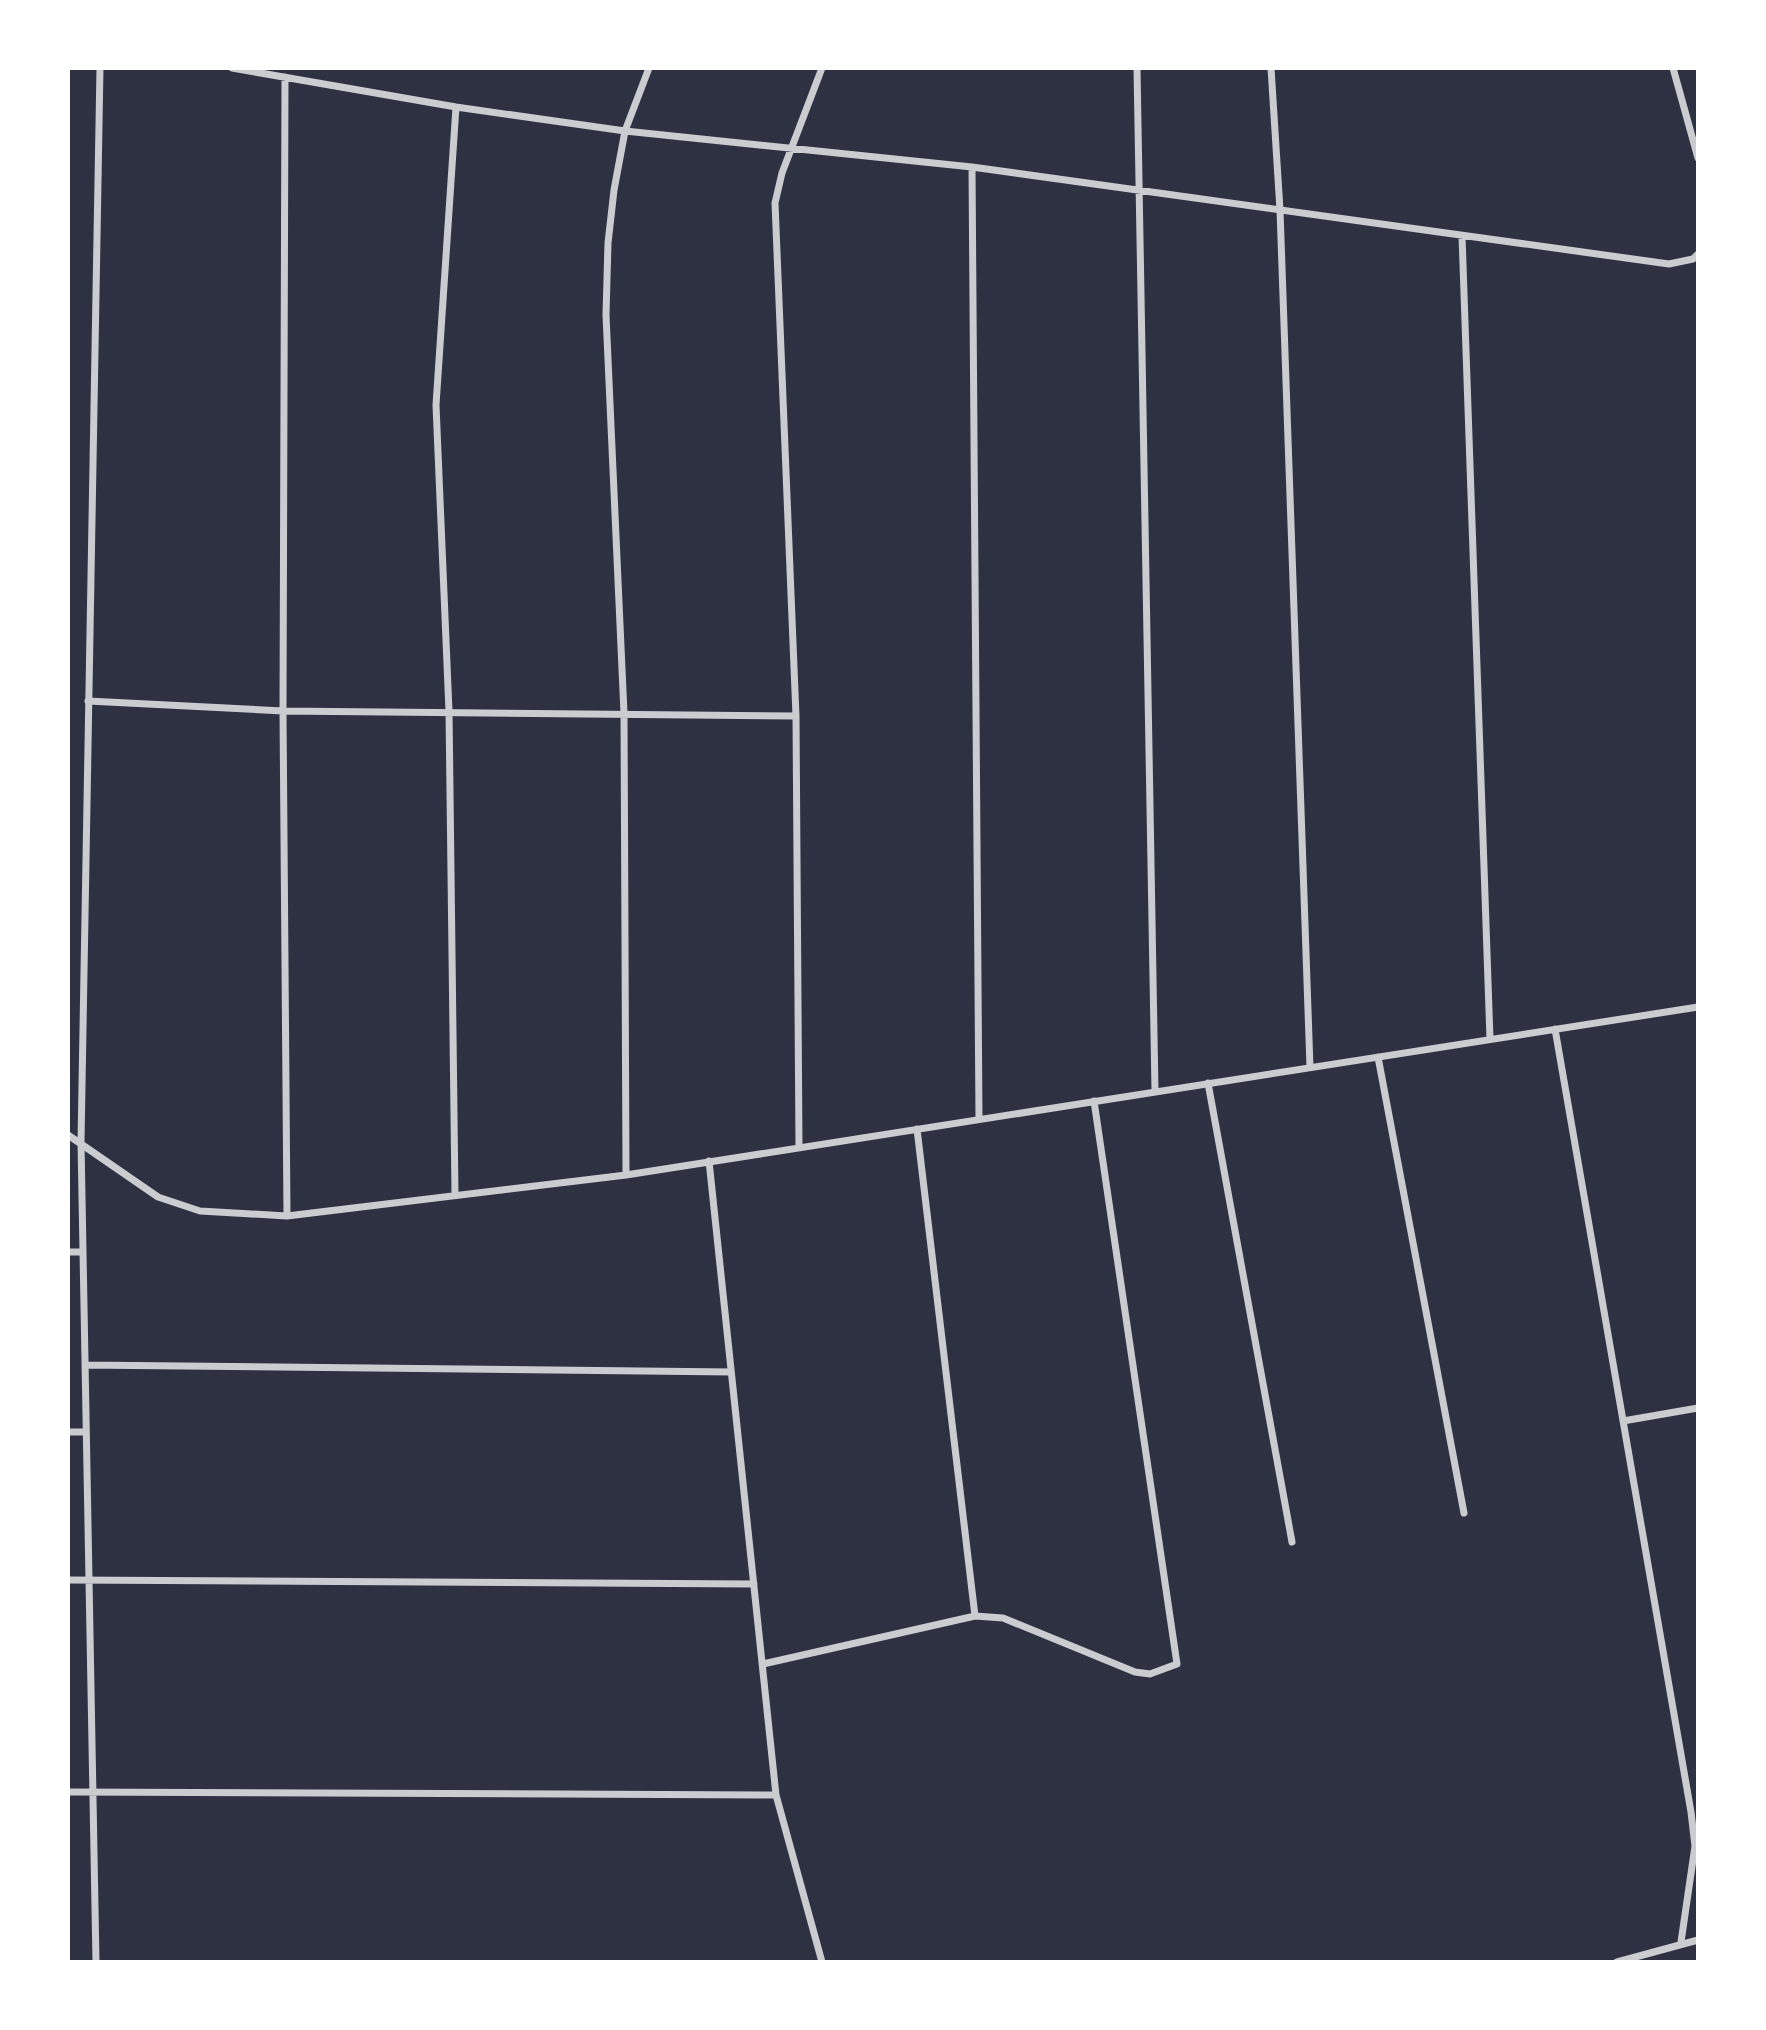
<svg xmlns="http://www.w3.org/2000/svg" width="1766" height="2030" font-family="Ubuntu,sans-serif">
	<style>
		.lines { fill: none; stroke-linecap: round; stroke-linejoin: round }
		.minor { stroke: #caccd0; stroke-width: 7 }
	</style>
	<rect width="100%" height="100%" fill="#2d3142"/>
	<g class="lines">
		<!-- minor -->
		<path class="minor" d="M232,68L456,107L625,131L972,167L1669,264L1693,259L1698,254
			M1137,68L1155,1091
			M1271,68L1280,210L1310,1067
			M1673,68L1698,158
			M285,77L283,711L287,1216
			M972,167L979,1119
			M1462,236L1490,1039
			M88,701L283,711L796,716
			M1555,1029L1691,1812L1695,1846L1681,1942
			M1378,1057L1464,1513
			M1208,1083L1292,1542
			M917,1129L975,1616
			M68,1135L158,1197L200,1211L287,1216L626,1175L1698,1007
			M799,1147L796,716L775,203L782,173L822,68
			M709,1161L776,1795L822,1962
			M626,1175L624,713L606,315L608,243L614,190L625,131L649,68
			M455,1195L449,711L436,405L456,107
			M68,1252H83
			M85,1365L731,1372
			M1623,1421L1698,1408
			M68,1432H86
			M68,1580L754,1584
			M763,1664L975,1616L1003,1618L1135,1672L1150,1674L1177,1664L1094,1101
			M68,1792L776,1795
			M96,1962L81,1142L100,68
			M1617,1962L1698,1940"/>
	</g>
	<!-- border -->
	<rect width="1766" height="2030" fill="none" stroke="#ffffff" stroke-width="140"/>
</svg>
